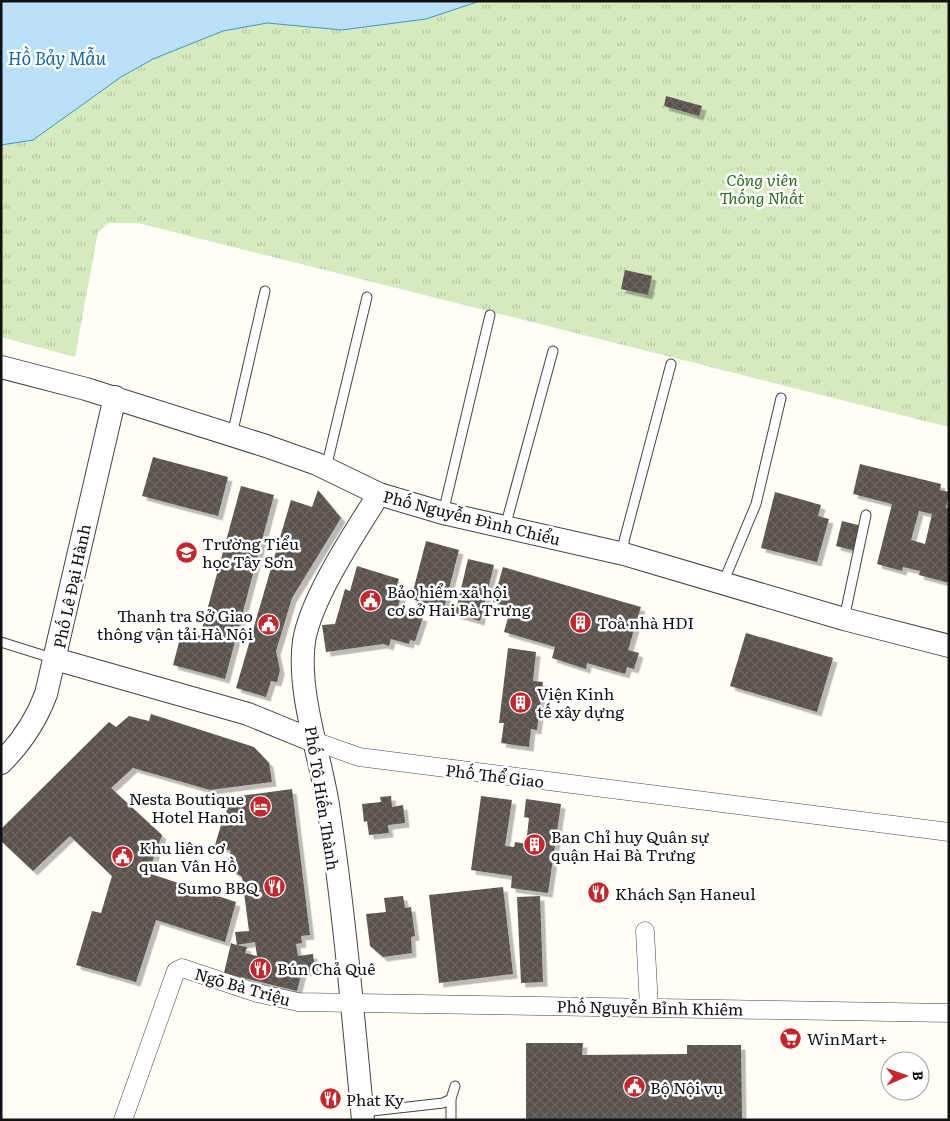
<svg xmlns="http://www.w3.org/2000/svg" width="950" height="1121" font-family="Literata,serif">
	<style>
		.park { fill: url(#park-tufts) }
		.water { fill: #b9e0f7; stroke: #3f96cf }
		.building { fill: url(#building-cross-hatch); fill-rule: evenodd; filter: url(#shadow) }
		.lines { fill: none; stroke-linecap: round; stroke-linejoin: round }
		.service-casing { stroke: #444; stroke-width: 11 }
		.minor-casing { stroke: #444; stroke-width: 19 }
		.tertiary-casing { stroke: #444; stroke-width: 24 }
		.service { stroke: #fff; stroke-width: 9 }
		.minor { stroke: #fff; stroke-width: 18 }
		.tertiary { stroke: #fff; stroke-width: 22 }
		.labels { text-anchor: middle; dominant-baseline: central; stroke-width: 5; stroke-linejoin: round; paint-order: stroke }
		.park-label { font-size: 16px; font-style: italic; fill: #2f6b1f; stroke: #fff }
		.street-label { font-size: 16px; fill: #111; stroke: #fff }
		.poi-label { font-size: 16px; fill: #111; stroke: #fff; text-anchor: start }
		.water-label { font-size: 18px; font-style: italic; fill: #1768a6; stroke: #fff }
	</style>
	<defs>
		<pattern id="park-tufts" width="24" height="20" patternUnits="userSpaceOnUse" patternTransform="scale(1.25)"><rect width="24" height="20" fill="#d5ebbd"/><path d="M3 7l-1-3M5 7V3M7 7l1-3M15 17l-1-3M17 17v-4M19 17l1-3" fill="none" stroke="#b6c8a1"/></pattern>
		<pattern id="building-cross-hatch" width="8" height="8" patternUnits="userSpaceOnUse" patternTransform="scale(1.25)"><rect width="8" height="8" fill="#5a524d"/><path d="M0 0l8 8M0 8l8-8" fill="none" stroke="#6d6662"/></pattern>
		<filter id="shadow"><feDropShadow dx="4.5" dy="4.5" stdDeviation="0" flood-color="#0004"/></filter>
	</defs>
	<rect width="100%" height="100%" fill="#fffdf5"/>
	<!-- park -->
	<path class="park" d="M1,1H949V427L138,223H109L98,232L75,357L1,337Z"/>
	<!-- water -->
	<path class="water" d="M1,1H480L426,19L380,25L342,30L267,23L223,31L153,59L121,77L33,140L1,145Z"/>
	<!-- building -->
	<path class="building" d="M666,96L702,106L699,116L664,106Z
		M625,270L652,276L648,295L621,289Z
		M153,457L228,477L218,516L142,496Z
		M860,464L941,484L940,490L949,492L946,508L949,509V583L919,575L920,571L903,567L902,571L877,564L892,504L853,494ZM919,511L932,514L925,544L911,540Z
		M241,486L274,495L225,679L173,665L182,631L200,636Z
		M318,490L341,518L292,598L276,651L280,670L277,682L271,681L266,697L236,688L291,500L312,507Z
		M775,492L821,505L818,516L829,519L817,562L761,548Z
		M842,521L862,526L856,551L836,546Z
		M426,541L459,550L444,608L411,599Z
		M468,559L494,565L480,621L455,614Z
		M357,566L399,579L396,588L403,591L397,609L423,617L415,641L410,640L409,644L391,639L389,646L383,644L326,652L322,625L335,624L345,589L350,591Z
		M503,567L641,607L628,650L639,653L634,669L627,667L625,674L587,663L586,669L552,658L555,647L504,632L511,607L493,602Z
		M746,633L833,658L817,712L730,686Z
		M508,648L536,652L533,681L543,682L537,730L531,729L529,747L501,743L504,723H499Z
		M151,714L254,747L269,763L272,782L210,790L133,768L111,788L162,835L148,873L236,902L225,942L156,920L136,982L76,965L92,911L101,913L112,876L70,836L33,871L1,841V829L109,722L116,727L129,716L149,721Z
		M292,789L310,935L301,936L302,943L296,944L298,956L313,954L315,970L302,972L297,991L224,973L231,943L233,944L247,947L245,953L257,956L255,942L237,945L235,932L249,931L242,877L226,866L231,851L215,845L221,825L228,824L225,798Z
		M391,796L392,807L403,805L405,823L388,825L389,833L369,835L367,821L364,822L362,804L381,802L380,797Z
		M481,796L512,800L505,846L514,847L515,842L526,844L529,818L524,817L526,799L561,804L548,893L511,888L512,876L471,870Z
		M503,887L513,974L439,983L429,895Z
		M403,896L405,908L411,907L415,936L411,937L412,953L383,957L370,946L366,914L386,912L384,898Z
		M540,896L543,982L521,983L517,897Z
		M526,1043H583L582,1055L687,1054V1045H741L742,1120H526Z"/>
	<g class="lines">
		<defs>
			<path id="service" d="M232,435L265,291
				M326,468L367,297
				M443,513L490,315
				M505,527L553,351
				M624,554V541L671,364
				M723,583L756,504L781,398
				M844,619L866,515
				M1,642L55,659
				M451,1099V1120
				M363,1112L443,1103L451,1099L455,1086"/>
			<path id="minor" d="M314,741L359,757L949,832
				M645,931L649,1007
				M123,1120L176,971L182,968L257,993L298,1002L949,1013"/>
			<path id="tertiary" d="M1,367L86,389L266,446L317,464L379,494L443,513L624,554L844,619L949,646
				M55,659L248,714L314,741
				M1,763C22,742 36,721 46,694L115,397
				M363,1120C353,1015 344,909 328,805C320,755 297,692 304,641C311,598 355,532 379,494"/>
		</defs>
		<!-- service casing -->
		<use href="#service" class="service-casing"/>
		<!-- minor casing -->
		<use href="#minor" class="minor-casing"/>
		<!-- tertiary casing -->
		<use href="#tertiary" class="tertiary-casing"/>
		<!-- service -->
		<use href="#service" class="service"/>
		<!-- minor -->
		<use href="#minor" class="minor"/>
		<!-- tertiary -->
		<use href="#tertiary" class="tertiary"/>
	</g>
	<!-- icons -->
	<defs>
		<symbol id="school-disc" viewBox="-11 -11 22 22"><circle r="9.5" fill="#c4262e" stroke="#fff"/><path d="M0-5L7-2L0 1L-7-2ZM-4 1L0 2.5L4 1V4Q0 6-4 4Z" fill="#fff"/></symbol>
		<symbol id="civic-disc" viewBox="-11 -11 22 22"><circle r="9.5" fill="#c4262e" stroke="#fff"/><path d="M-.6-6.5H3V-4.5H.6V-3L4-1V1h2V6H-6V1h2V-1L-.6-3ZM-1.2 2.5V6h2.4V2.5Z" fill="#fff"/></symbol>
		<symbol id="building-disc" viewBox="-11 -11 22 22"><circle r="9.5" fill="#c4262e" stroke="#fff"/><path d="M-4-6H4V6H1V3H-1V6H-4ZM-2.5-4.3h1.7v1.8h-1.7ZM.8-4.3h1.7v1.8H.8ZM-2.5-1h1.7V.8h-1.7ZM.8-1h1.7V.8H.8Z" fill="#fff"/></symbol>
		<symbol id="hotel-disc" viewBox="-11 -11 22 22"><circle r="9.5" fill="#c4262e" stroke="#fff"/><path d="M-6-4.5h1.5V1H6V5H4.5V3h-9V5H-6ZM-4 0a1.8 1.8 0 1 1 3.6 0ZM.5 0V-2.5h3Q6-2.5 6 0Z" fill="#fff"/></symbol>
		<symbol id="restaurant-disc" viewBox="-11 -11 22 22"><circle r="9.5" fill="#c4262e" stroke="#fff"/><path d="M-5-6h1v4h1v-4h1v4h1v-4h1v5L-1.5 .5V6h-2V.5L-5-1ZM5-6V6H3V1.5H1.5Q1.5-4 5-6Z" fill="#fff"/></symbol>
		<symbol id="supermarket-disc" viewBox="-11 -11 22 22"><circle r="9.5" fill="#c4262e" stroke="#fff"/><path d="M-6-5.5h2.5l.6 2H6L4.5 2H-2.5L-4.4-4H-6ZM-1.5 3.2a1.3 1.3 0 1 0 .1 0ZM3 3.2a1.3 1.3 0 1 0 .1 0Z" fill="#fff"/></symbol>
	</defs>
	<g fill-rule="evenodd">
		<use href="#school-disc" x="174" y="540" width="25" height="25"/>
		<use href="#civic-disc" x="358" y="588" width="25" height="25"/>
		<use href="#building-disc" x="568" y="610" width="25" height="25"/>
		<use href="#civic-disc" x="256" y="612" width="25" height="25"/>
		<use href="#building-disc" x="508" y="690" width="25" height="25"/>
		<use href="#hotel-disc" x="248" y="794" width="25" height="25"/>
		<use href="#building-disc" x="522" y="832" width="25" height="25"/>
		<use href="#civic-disc" x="110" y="844" width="25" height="25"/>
		<use href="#restaurant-disc" x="262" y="874" width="25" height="25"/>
		<use href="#restaurant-disc" x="586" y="880" width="25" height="25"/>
		<use href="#restaurant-disc" x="248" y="956" width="25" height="25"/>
		<use href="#supermarket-disc" x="778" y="1026" width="25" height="25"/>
		<use href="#civic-disc" x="622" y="1074" width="25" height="25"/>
		<use href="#restaurant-disc" x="318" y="1086" width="25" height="25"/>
	</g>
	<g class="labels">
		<!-- park labels -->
		<g class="park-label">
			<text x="762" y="179">Công viên<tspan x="762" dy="18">Thống Nhất</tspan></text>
		</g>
		<!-- street labels -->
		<g class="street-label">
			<text transform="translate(472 517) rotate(14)">Phố Nguyễn Đình Chiểu</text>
			<text transform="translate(71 586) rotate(-78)">Phố Lê Đại Hành</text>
			<text transform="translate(495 775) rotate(7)">Phố Thể Giao</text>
			<text transform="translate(323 798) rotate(81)">Phố Tô Hiến Thành</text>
			<text transform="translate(243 986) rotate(16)">Ngõ Bà Triệu</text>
			<text transform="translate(650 1007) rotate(1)">Phố Nguyễn Bỉnh Khiêm</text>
		</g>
		<!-- poi labels -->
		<g class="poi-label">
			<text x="202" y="543">Trường Tiểu<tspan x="202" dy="18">học Tây Sơn</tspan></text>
			<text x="387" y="591">Bảo hiểm xã hội<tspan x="387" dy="18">cơ sở Hai Bà Trưng</tspan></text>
			<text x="253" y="615" text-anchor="end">Thanh tra Sở Giao<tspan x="253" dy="18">thông vận tải Hà Nội</tspan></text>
			<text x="597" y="622">Toà nhà HDI</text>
			<text x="537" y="693">Viện Kinh<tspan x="537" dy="18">tế xây dựng</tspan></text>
			<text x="244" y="798" text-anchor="end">Nesta Boutique<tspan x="244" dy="18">Hotel Hanoi</tspan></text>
			<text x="551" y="836">Ban Chỉ huy Quân sự<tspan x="551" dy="18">quận Hai Bà Trưng</tspan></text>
			<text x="139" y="847">Khu liên cơ<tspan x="139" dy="18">quan Vân Hồ</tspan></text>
			<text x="258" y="887" text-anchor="end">Sumo BBQ</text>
			<text x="615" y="893">Khách Sạn Haneul</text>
			<text x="277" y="968">Bún Chả Quê</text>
			<text x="807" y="1038">WinMart+</text>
			<text x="650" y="1087">Bộ Nội vụ</text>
			<text x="346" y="1099">Phat Ky</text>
		</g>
		<!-- water labels -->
		<g class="water-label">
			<text x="57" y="57">Hồ Bảy Mẫu</text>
		</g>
	</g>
	<!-- border -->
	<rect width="950" height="1121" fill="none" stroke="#111111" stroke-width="5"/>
	<!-- north arrow -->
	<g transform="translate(905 1076) rotate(88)"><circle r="24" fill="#ffffff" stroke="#a0a0a0"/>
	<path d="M0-4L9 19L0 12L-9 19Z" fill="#c4262e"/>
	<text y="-8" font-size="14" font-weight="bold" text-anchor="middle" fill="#111111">B</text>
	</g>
</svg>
